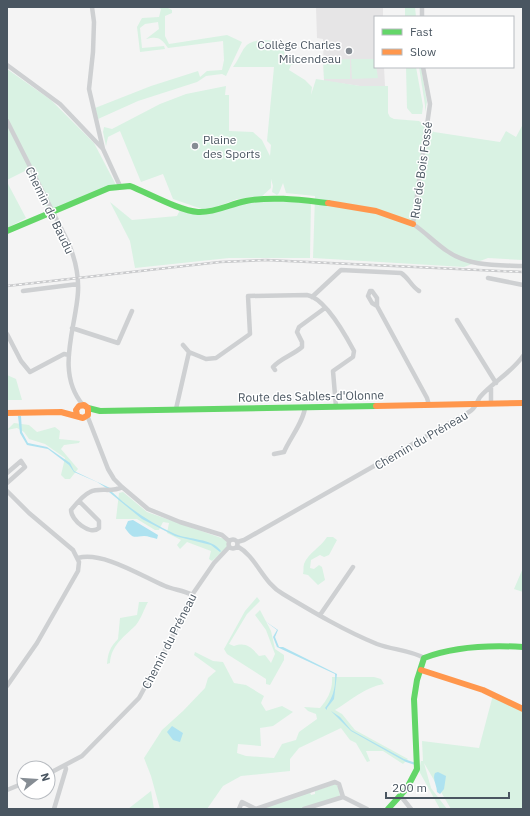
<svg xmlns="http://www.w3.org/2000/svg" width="530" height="816" font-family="'IBM Plex Sans',sans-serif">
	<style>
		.education { fill: #e6e5e6 }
		.green { fill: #d9f2e3 }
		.water { fill: #aee2f0 }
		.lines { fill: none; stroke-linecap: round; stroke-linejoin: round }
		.street { stroke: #ced0d2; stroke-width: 4.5 }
		.fast { stroke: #63d668; stroke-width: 6 }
		.slow { stroke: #ff974d; stroke-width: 6 }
		.rail-casing { stroke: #c9cacc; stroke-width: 2.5 }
		.rail { stroke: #fff; stroke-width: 1; stroke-dasharray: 3; stroke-linecap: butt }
		.poi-dot { fill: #868d94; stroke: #fff; stroke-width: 1.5 }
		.labels { text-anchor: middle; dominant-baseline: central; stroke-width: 3; stroke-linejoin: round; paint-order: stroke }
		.poi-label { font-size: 12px; fill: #4a5661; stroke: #fff; text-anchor: end }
		.street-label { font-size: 12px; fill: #4a5661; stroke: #fff }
	</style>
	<rect width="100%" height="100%" fill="#f4f4f4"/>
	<!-- education -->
	<path class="education" d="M316,7H383V17H375V67H384L385,86H360L324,81L323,39L317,38Z"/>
	<!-- green -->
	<path class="green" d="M158,7H166L172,10V13L165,16V36L169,44L227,35L242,42L226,76L222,74L206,76L197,82L138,101L98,119L95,108L151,86L198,71L200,77L207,71L222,70L224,60L223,41L168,48C161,38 158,36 146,39L159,29L158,22L145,24L140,28L142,48L164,46L165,49L140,52L137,27L142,18L159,17L161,9Z
		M405,7H415L416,17H405Z
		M264,40L276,41L284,47L285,62L291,61L296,64L291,65L289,70L305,80L312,87L311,95L316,79L360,86H388V113L390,117L394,119L419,121L434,132L500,142L506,131L516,137L523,124V260L488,258L464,267L313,258L315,196L286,193L283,183L279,193L277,195L272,192L273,186L271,179V188L260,198L237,199L211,209H202L173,199L163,174L141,182L120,131L108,137L106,146L103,132L104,127L112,129L160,104L186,94L226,86L225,95H229V131L253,132L262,140L270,156L271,145L267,141L274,67H233C245,51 241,41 264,40Z
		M350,59V79H324L323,60Z
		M351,59H375L378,78L352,79Z
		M406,67H416L423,106L422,114H412L407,108Z
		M419,67H421L427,102L425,112V105Z
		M7,69L51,100L94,143L116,185L55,209H47L27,170L7,180Z
		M7,182L26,218L7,228Z
		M279,200L311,202L310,258H229L135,268L130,241L110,202L132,220L177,216L180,210L192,213L236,204Z
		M7,375L16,379L22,400H7Z
		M14,423L29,425L37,432L55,427L60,431L59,439L80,441L79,443L64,445L61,449L78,469L70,479H65L61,475L65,458L45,444L29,439L24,432L17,428L7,430Z
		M123,492L147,512L230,541L231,544L212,561L209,559L211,551L187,542L180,549L177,545L181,540L167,533L169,523L163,522L159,530H155L137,519H116L119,493Z
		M327,537H333L337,540L329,555L324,557L320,555L311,560L310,568L314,569L319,565L322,567L325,580L318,585L308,575L303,574C304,571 303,567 304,564C308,553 321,547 327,537Z
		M523,568V592L514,589Z
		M257,597L260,601L247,614L229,644L234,646C246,642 251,647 259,656L265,655L271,663L275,654L266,630L255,615L260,610L271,631L275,649L284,655V660L270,685L266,684V679L227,654L224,649L245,611Z
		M139,602H148C144,609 141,619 136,625C124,637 111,645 110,663L107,664C108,653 110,647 118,639L120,618L137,615Z
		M195,652L213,661L223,662L234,683L246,685L264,696L261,703L266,711L282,706L293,712L273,726L260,728L261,746L238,744L237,753L246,756L274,758L282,744L296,740L299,732L317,719L316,714L308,711L304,707L320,708C328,699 333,689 332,677H374L381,679L384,684C365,687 351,700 335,710L342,714L355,730L408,759L403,764L383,751H366L370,761L367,762L356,743L350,740L341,728L299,748L290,759V771L241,776L223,786L207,809H160L151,776L144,758L162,730L183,711L205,688L208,678L216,671L194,655Z
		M493,695L523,712V809H451L424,763L431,788L447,809H440L419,771L421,761H423L422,741L479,748Z
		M335,784L338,786L340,796L300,809H261L310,792L311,795L315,794V791Z
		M151,791L154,809H128Z"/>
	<!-- water -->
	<path class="water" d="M18,416H21L22,432L28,443L47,447L70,463L74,471L110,488L108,489L97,482L74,472L69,465L48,449L27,445L20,433Z
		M109,492H112C131,510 151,523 175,534C189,540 212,538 221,551L220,552L211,545L175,536L142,519Z
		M133,520L158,535L157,539C153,538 148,536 144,536C133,537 133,539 125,528L128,521Z
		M265,621L278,630L275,637L279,647H283L337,674L334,699L327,708V710L325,708C333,698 336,687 335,674L277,647L273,637L277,630Z
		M331,711L340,717L351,730L404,759L416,763L415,765L406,762L351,731Z
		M172,726L183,733L180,742L173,740L167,732Z
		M438,772L446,776L444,789L440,794L437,792C437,785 432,779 435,773Z"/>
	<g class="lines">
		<!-- street -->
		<path class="street" d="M92,7L94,22L93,52L89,89L103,149L120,186
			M422,7V17
			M7,65L60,104L103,149
			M423,67L430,104L413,224C425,232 435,243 447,251C470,267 497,265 523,266
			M7,121L69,244C75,259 79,275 78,292C76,328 55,372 83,405
			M488,278L523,285
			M23,291L78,284
			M312,297L341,270L401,273C409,278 411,286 419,291
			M377,306V298L372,291H370L368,296L372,303L377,306L427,398L429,405
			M457,320L496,383
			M72,328L118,343L132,311
			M7,334L21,361L30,372L64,354L69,355
			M183,345L189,352
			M275,370L273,367C281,358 293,355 302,347V342L297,332L299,327L325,308
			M491,403V388
			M176,409L189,352L206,359L216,358L250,334L248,296L307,295C325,298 346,336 354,351L353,357L333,371L336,407
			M87,415L108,469L114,479L122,487L148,509L180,522L222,535L229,541
			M274,454L284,452C290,438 304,421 305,407
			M7,473L21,461L25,467L7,483
			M7,491L29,513L73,550L79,562L78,571L37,643L7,686
			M79,501L99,521V528C90,536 71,520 71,510C76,504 83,495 90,492C100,487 112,493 122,487
			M228.5 544a4.5 4.5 0 1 1 9 0a4.5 4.5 0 1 1-9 0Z
			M237,542L244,540L469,412C476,408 476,403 480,397C493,382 511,373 523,356
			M237,546C257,557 262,582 283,594C313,612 345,631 377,644C393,650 410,650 424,658
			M78,558C103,551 143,577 165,586C174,590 184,590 192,595
			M320,615L353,567
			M48,774L82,756L139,698L171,639L192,595L214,563L229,547
			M7,790L24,783
			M400,795L411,809
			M54,809L66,769L65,766
			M239,809L242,802L256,809
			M256,809L335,782L339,784L343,797
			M304,809L343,797L367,809"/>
		<!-- fast -->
		<path class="fast" d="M7,231L109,188L130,186C148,193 180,211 198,212C215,213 230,204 246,201C273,196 301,200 328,203
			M88,408L100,411L376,406
			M388,809L407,788L417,769L414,699L417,680L424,658C455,646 490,645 523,647"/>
		<!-- slow -->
		<path class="slow" d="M328,203L376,211L413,224
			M376,406L523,403
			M7,413L61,412L83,418L88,415V408L84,405L79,406L76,410L77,415
			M421,670L483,690L523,709"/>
		<defs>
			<path id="rail" d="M7,286L220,262L266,260L523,272"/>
		</defs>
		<!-- rail casing -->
		<use href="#rail" class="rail-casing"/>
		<!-- rail -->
		<use href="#rail" class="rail"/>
	</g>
	<!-- markers -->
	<g class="poi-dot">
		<circle cx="349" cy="51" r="4"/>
		<circle cx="195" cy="146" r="4"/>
	</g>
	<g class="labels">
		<!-- poi labels -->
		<g class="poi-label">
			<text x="341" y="44">Collège Charles<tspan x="341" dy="14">Milcendeau</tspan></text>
			<text x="203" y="139" text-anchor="start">Plaine<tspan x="203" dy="14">des Sports</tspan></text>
		</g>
		<!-- street labels -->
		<g class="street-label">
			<text transform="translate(421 170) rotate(-82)">Rue de Bois Fossé</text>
			<text transform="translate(50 210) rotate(64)">Chemin de Baudu</text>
			<text transform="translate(311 396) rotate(-1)">Route des Sables-d'Olonne</text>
			<text transform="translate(421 440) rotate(-30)">Chemin du Préneau</text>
			<text transform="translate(169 641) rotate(-63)">Chemin du Préneau</text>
		</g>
	</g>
	<!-- border -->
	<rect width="530" height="816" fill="none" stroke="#4a5661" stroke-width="16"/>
	<!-- legend -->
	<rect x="374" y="16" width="140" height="52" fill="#ffffff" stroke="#b7bbc0"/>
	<rect x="382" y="29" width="20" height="6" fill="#63d668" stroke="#b7bbc0"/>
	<text x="410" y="36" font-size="12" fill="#4a5661">Fast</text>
	<rect x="382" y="49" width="20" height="6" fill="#ff974d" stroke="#b7bbc0"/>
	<text x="410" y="56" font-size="12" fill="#4a5661">Slow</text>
	<!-- north arrow -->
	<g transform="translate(36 780) rotate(73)"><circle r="19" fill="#ffffff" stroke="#b7bbc0"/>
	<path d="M0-3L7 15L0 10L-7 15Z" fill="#868d94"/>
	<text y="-6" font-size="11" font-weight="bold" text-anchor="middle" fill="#4a5661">N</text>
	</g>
	<!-- scale -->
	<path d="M386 792v6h123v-6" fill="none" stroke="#4a5661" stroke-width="2"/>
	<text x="392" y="792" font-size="12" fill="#4a5661" stroke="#ffffff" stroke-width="3" paint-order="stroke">200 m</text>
</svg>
